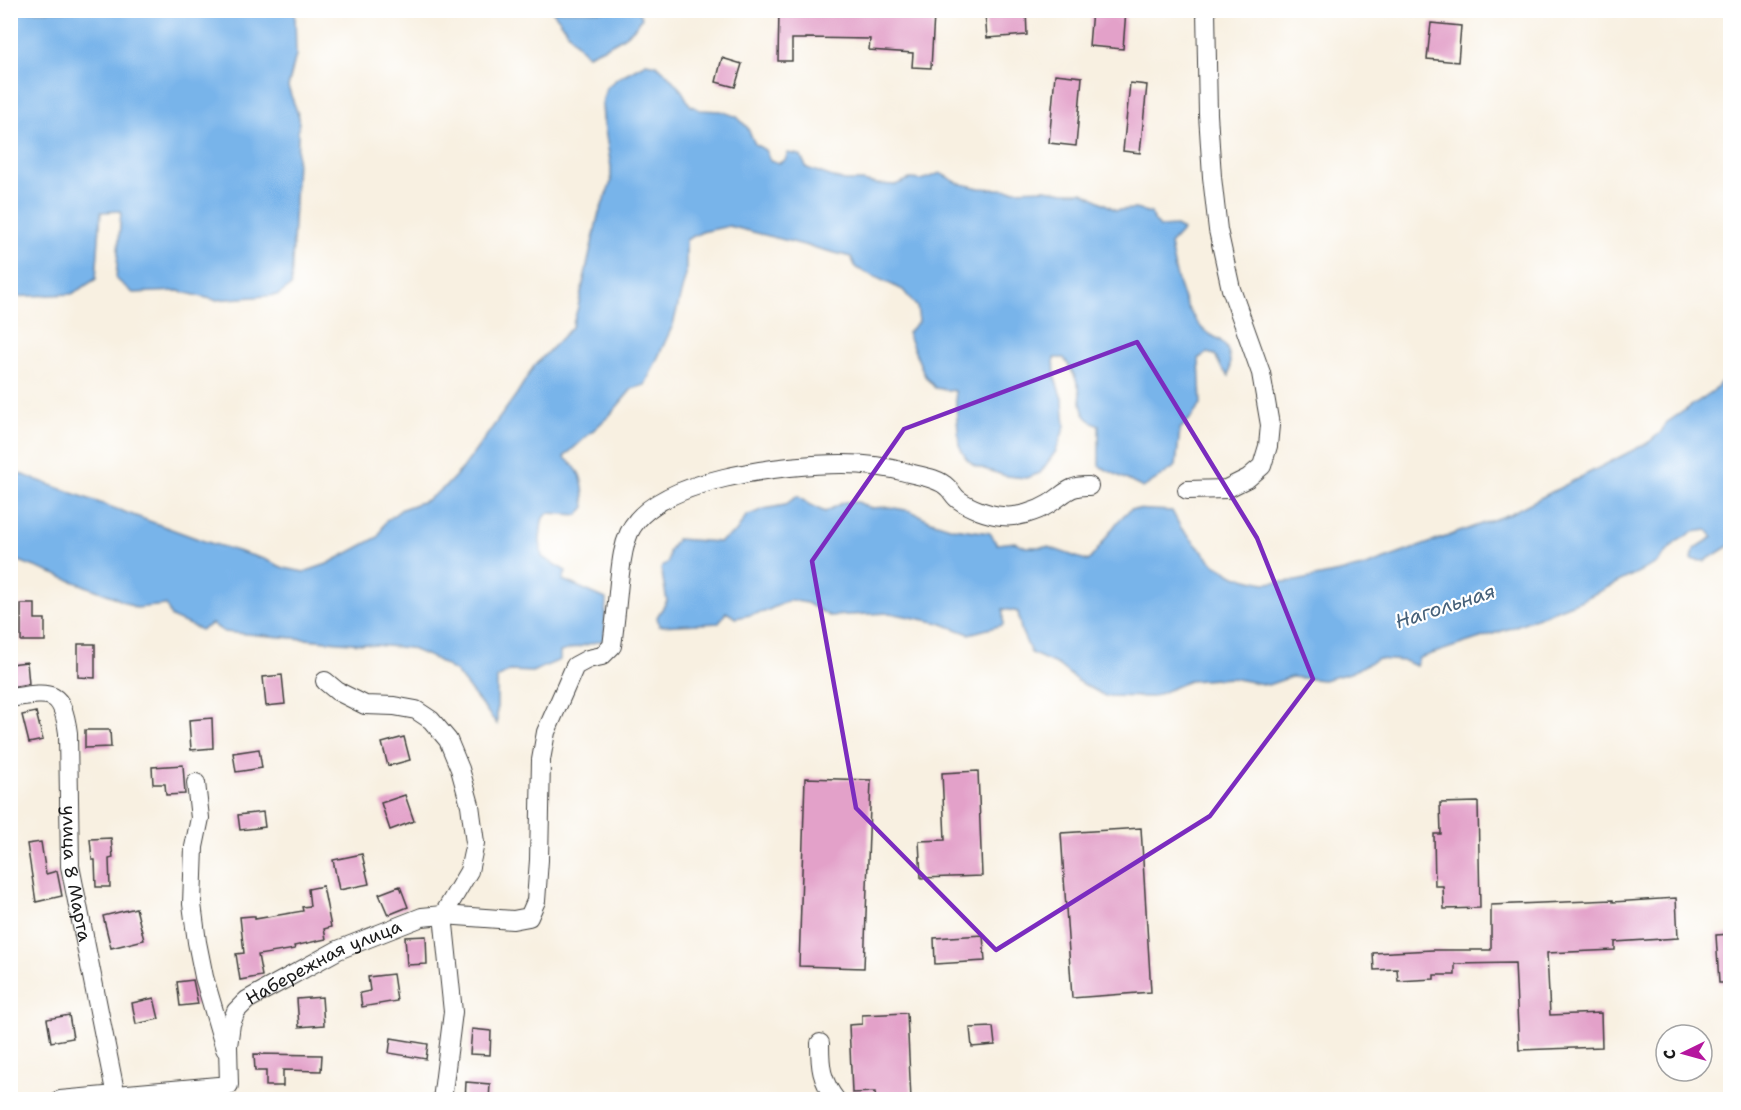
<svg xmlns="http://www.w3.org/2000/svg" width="1741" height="1110" font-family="'Shantell Sans',sans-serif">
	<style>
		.water { fill: #78b4ea; stroke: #4a6883; stroke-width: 1.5 }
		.building { fill: #e3a1c9 }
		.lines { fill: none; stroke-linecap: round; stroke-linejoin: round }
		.minor-casing { stroke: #3d3c3a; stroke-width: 20 }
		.minor { stroke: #fff; stroke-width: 18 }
		.marked { fill: none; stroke: #7b2cbf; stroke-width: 4.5; stroke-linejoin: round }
		.labels { text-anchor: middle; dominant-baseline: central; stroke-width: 4.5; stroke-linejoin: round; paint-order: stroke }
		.street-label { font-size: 18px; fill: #1c1c1c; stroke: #fff }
		.water-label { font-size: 20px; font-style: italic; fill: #456079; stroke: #fff }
	</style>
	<rect width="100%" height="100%" fill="#fff"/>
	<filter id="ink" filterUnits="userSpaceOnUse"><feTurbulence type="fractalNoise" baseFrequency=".0167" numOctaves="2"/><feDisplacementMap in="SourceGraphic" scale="12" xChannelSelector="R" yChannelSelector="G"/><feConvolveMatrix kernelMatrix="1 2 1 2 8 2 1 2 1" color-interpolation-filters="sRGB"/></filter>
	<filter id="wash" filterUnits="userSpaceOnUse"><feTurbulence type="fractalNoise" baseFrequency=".008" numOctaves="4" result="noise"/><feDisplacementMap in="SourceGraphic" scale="24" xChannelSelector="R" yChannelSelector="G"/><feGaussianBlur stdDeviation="1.35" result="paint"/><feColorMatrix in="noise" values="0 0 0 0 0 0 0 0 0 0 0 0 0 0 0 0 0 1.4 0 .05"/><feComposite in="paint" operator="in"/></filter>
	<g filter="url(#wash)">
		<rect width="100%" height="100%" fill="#f8f0e1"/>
		<!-- water -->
		<path class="water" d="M10,11H295L296,55L288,87L299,117L291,286L278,295L215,300L178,291L133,293L116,279L121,211L101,212L96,279L72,294L11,297Z
			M552,11H638L642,18C630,37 609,46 588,55C574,46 564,23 552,11Z
			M646,63L656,65L666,73L682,91L690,105L700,110L721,111L737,117L747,127L755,144L765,150L770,160L779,163L785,160L788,153L800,155L807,168L844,181H862L877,184L895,185L910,179L922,180L940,173L958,183L979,188L1013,190L1045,189L1065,192H1083L1116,210L1135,209L1151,213L1153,219L1160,227L1176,226L1183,230L1170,244C1174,266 1178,288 1188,308C1192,315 1198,325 1205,331C1210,335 1216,337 1221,341C1231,350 1231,363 1229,376L1222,369L1215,355L1207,353L1199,358L1201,404L1191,418L1180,429L1176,466L1143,488L1099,466V425C1076,416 1084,404 1078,385C1075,375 1070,367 1064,358H1054L1055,378L1063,402L1065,426L1056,451L1040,473L1026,478L1006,476L975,466L966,458L959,445L955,391L935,388L925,376L907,333L919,321L917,307L903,290L856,268L851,257L729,226L702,232L686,240V274L673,325L645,385L632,389L610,415L564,457C585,474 582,481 585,507L578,515L548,513L542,520L540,540L542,557L566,571L563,580L606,599L604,640L560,652V660L532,672L510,671L497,678V724L456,672L435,659L409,648L224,632L212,624L201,630L171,617L166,605L136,608L112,596L11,558L10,470L204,541L264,559L284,568L304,572L327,564L378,537L385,522L402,509L427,500L446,486L463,468L516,395L534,366L572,327L578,307L598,216L611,182V167L603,118L602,104L606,88L618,78Z
			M1730,372V545L1705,561L1692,560L1694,549L1713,537L1707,530L1693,532L1676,542L1657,563L1582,600L1508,629L1419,658L1416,666L1405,661L1377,659L1350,673L1323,680L1291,677L1268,685L1231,678L1189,681L1152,697L1105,696L1078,681L1058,665L1031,653L1021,630L1018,612L1003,609V625L969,634L940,623L890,613L829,616L807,603L790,600L764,612L736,618L726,612L719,623L659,626L657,617L667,601L661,568L668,562L669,551L677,539L719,542L736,532L746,516L764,509L785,505L797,496L810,505L825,512L844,502H858L870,508L889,507L911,511L931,521L953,528L990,533L997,544L1015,542L1026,547H1048L1088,561C1104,545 1113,522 1131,509L1172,511L1181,528L1213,563L1235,576L1264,583L1296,581L1363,567L1509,514L1649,442L1661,432L1666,423L1713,391Z"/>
		<g id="blocks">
			<!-- building -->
			<path class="building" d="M779,10L853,11L915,17V14L934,15L931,68L912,67L913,53L869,50L870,39L806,38V39H792V61H778Z
				M1012,10H1026L1027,35L987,38L985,13Z
				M1092,10H1126L1123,49L1089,46Z
				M1431,23L1461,26L1458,62L1427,59Z
				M722,58L742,64L735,87L716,82Z
				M1055,74L1082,77L1076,146L1049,143Z
				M1130,83L1147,85L1140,153L1123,151Z
				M21,604H35V619H45V641H21Z
				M78,644H95V678L78,677Z
				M27,662L29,684L10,687V664Z
				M282,675L285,704L266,706L263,677Z
				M36,712L43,740L29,743L22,715Z
				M212,718L213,748L191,750L189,720Z
				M85,730H110L111,747L85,748Z
				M404,737L410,760L388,766L382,743Z
				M259,749L262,768L236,772L233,753Z
				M183,765L185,794L166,795L165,784H153L152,767Z
				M978,771L982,876L921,878L919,841L945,840L942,773Z
				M805,778L871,780L864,968L799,966Z
				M405,795L414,821L390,830L381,803Z
				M1478,802L1480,908L1444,909L1443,886H1435L1434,834H1441L1440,803Z
				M263,812L265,827L240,830L238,815Z
				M1141,828L1151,992L1072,998L1061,833Z
				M111,838L113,858L109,859L110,887H96L95,860H92L90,839Z
				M41,842L46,874L57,871L62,896L36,902L27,844Z
				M362,854L369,884L339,890L333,860Z
				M323,886L331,927L324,929L326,939L294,946L295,949L258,955L262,976L240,980L236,954L244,953L240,917L252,916H255V919L303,911L302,907L310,906L308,889Z
				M400,886L408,907L388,915L379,894Z
				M1676,898L1678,938L1615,942V950L1547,953L1550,1015L1601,1013L1602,1047L1519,1050L1515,963L1455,964V975H1434V979L1398,981L1397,969L1374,970L1373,953L1433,950H1491V905L1613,900V902Z
				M136,908L144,940L111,948L103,916Z
				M1731,934V983H1719L1716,935Z
				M983,935L985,961L935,964L934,938Z
				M426,936L427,964L407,965L405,937Z
				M393,974L397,1001L362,1007L360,993L370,991L368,977Z
				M193,980L198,1004L180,1006L177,982Z
				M322,997L324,1025L299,1027L297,999Z
				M154,998L159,1019L136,1024L132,1003Z
				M907,1013L911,1100H876L875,1092L852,1093L849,1025L862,1024V1015Z
				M69,1015L73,1038L51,1042L47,1019Z
				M993,1027L995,1045L972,1047L970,1028Z
				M472,1029L491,1031L490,1055L470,1054Z
				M391,1038L428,1044L426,1059L389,1053Z
				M254,1054L322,1055L321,1071L283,1070V1086H266V1071H255Z
				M466,1082L490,1084L489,1100H465Z"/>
		</g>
	</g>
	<g filter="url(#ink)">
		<use href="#blocks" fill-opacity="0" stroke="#3d3c3a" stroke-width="1.5"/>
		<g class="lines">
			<defs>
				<g id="minor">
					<path d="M1187,490L1226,489L1248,478L1262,466L1268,446L1270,425L1261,373L1231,289L1218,230L1212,177L1208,114L1206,10"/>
					<path d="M325,681L337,691L365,705L394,706L416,710L431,720L448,740L460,769L470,805L475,843L469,871L443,915L453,1012L442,1100"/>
					<path id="s1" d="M10,698C50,692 62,688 68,733L70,866L116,1096"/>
					<path d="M196,783L200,818L194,847L192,904L197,942L204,977L225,1049"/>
					<path d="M820,1043C820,1067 821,1080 836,1100"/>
					<path id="s2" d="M60,1100L229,1085L228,1046L231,1024L236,1011L247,1000L263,991L338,950L422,917L443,915L513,920L529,917L536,901L539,860L541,760L546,732L575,666L588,659L602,656L612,646C615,624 617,603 619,582C621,566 622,549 629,533C654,478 788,464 842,464C864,464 888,467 909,473C921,476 938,478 947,487C952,491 954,497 959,500C970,508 988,515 1002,516C1017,518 1036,512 1049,504C1065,494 1069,485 1089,486"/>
				</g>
			</defs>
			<!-- minor casing -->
			<use href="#minor" class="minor-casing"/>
			<!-- minor -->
			<use href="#minor" class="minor"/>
		</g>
	</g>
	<!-- marked area -->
	<path class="marked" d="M1137,342L1257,538L1313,679L1210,816L996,950L856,808L812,561L904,429Z"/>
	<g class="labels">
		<!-- street labels -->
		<g class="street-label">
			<text stroke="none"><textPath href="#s1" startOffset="225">улица 8 Марта</textPath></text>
			<text stroke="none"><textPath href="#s2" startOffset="346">Набережная улица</textPath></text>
		</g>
		<!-- water labels -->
		<g class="water-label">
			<text transform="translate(1445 606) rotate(-18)">Нагольная</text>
		</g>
	</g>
	<!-- margin -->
	<rect width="1741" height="1110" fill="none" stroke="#fff" stroke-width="36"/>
	<!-- north arrow -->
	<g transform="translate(1684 1053) rotate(265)"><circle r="28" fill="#ffffff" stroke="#a4a4a4" stroke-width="1.5"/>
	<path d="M0-4.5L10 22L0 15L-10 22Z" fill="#b5179e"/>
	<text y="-9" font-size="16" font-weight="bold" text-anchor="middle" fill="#1c1c1c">С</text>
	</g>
</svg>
